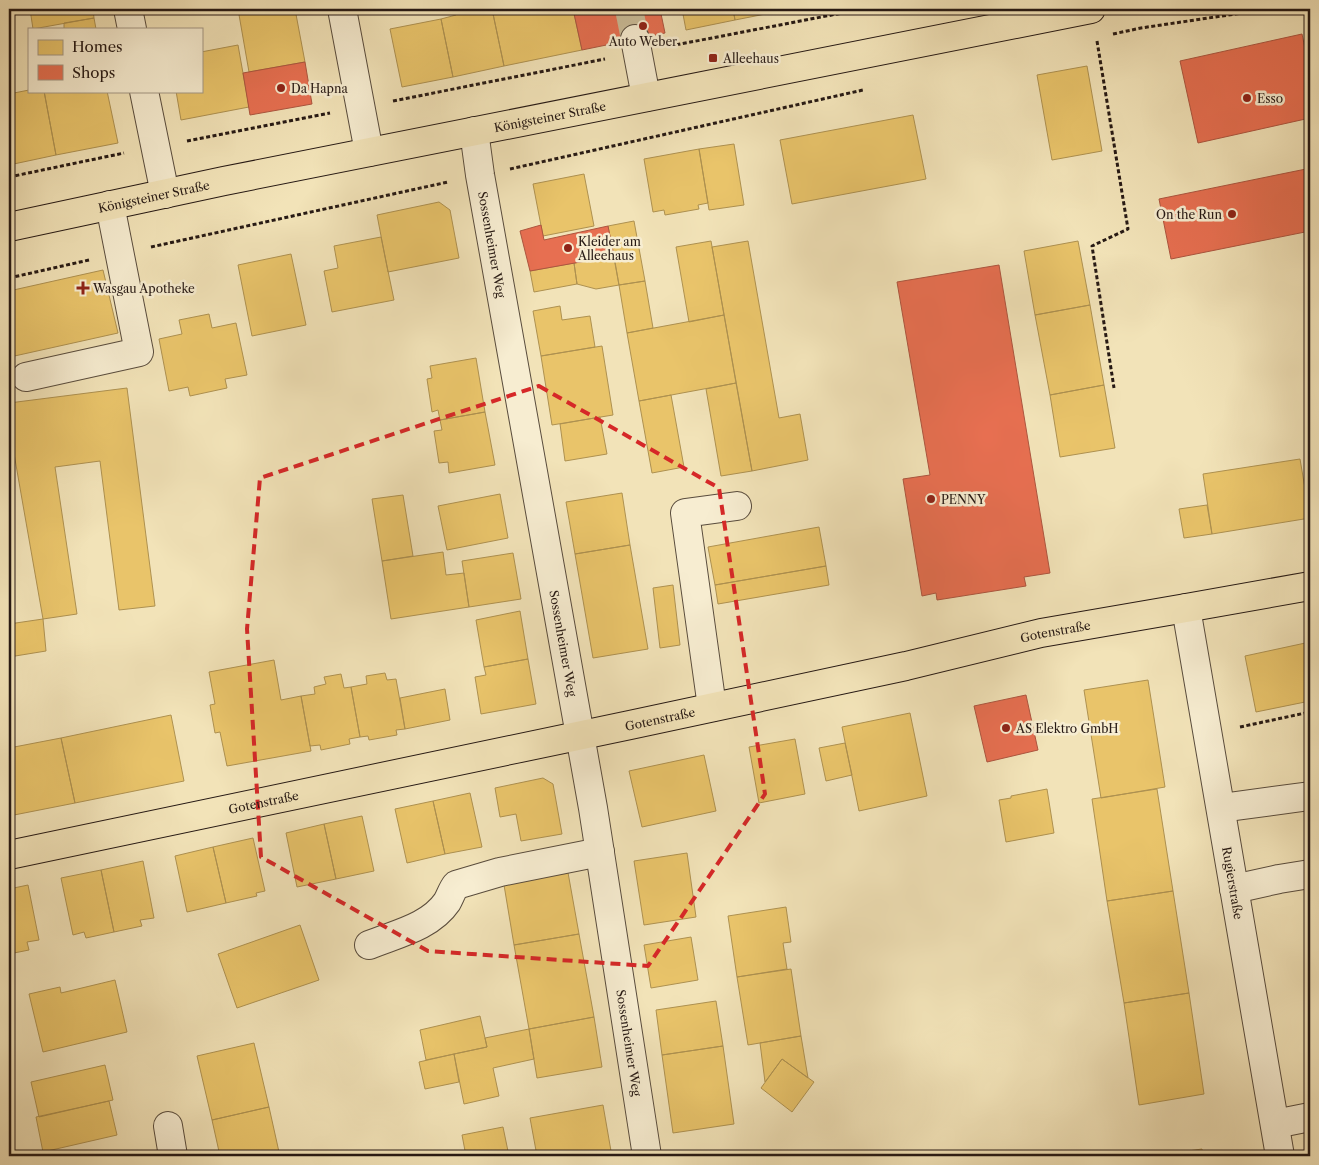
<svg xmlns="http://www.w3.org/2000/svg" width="1319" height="1165" font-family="'Libre Caslon Text',serif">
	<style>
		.homes { fill: #e9c46a; stroke: #ae9150 }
		.shops { fill: #e76f51; stroke: #ad553f }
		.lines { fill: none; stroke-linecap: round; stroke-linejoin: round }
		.minor-tunnel { stroke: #c9bb97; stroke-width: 28; stroke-dasharray: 28 14; stroke-linecap: butt }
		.minor-casing { stroke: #594c3d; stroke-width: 30 }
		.major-casing { stroke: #261914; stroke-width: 30 }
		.path { stroke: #261914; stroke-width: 3; stroke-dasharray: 4 2.5; stroke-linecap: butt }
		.minor { stroke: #f7edd1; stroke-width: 28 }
		.major { stroke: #f2e3b8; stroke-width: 28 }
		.marked { fill: none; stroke: #d62828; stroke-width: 4; stroke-dasharray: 10 6; stroke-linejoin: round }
		.poi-dot { fill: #8f2418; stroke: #f7edd1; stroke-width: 2 }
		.labels { text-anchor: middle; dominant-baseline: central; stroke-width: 5; stroke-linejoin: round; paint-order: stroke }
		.poi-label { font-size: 12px; fill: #261914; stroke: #f7edd1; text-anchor: start }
		.street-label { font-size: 12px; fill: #261914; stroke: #f7edd1 }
	</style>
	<rect width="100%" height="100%" fill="#f2e3b8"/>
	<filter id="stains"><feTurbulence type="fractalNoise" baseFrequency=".004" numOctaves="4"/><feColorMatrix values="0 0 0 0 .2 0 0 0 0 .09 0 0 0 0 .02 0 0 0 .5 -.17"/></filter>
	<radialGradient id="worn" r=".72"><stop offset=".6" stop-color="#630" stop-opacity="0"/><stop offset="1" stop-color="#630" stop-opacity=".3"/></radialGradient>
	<!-- homes -->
	<path class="homes" d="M30,9H93L94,18L33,29Z
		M238,9H295L305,62L249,72Z
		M469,9H492L504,66L453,77L441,19L456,15L455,12Z
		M492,9H573L582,50L504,66Z
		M682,9H733L735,20L686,30Z
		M733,9H791L735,20Z
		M94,18L96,29H64V23Z
		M441,19L453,77L402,87L390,29Z
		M238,45L249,107L181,120L176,91H201V52Z
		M1087,66L1102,151L1052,160L1037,75Z
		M29,90V91H44L56,155L9,165V94Z
		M44,91H107L118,143L56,155Z
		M913,115L926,179L792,204L780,140Z
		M734,144L744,205L709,210L699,149Z
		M699,149L708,203L698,205L699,209L665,215L664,210L653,212L644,159Z
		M584,174L594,226L543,236L533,184Z
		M439,202L450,210L459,258L388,272L377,215Z
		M634,221L645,281L619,285L608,226Z
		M381,237L394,300L332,312L324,271L338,268L334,246Z
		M711,241L724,315L689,322L676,247Z
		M748,241L779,418L800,414L808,460L752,471L712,247Z
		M1078,241L1090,305L1035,315L1024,251Z
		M291,254L306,325L252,336L238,265Z
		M614,256L619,285L596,289L577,284L574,263Z
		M574,263L577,284L534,292L530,271Z
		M103,270L118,333L10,357L9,350V291Z
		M645,281L653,328L627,333L619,285Z
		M1090,305L1104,385L1050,395L1035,315Z
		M560,306L562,320L590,316L595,347L541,356L533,311Z
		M209,314L212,328L236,323L247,375L225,379L227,388L190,396L188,387L169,391L159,339L182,334L179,320Z
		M724,315L736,383L639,401L627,333Z
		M602,346L613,415L552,425L541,356Z
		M476,358L485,412L440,420L438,410L432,412L427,379L432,378L430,366Z
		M736,383L752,471L721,476L706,389Z
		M1104,385L1115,448L1060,457L1050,395Z
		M127,388L155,606L119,610L100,461L55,467L77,614L43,619L9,425V403Z
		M671,395L684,467L652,473L639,401Z
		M485,412L495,465L449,473L448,462L439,463L434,431L442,430L440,420Z
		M600,417L607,454L565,461L560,424Z
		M1300,459L1310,518L1212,534L1203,474Z
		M622,493L630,545L575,554L566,502Z
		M500,494L508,538L447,550L438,506Z
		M403,495L413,556L382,561L372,499Z
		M1207,505L1212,534L1184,538L1179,509Z
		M819,527L826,566L715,585L708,547Z
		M630,545L648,649L593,658L575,554Z
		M443,552L446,575L464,573L469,607L391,619L382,561Z
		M513,553L521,599L469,607L462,561Z
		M826,566L829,585L718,604L715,585Z
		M673,585L680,645L660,648L653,588Z
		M520,611L528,659L484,667L476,620Z
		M43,619L46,651L9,657V624Z
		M1310,642V701L1256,712L1245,656Z
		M528,659L536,704L481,714L475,677L486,675L484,667Z
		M274,660L281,700L301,696L311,751L227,766L220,732L215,733L210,705L215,704L209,672Z
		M385,673L387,680L396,679L405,729L396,730L397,735L369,740L368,736L360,737L351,687L367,684L366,676Z
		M341,674L344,688L351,687L360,737L349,739L350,744L321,750L320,745L310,746L301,696L315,694L314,687L326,684L324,677Z
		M1148,680L1165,787L1101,798L1084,690Z
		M445,689L450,720L405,729L400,698Z
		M910,713L927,796L859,811L842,727Z
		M171,715L184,781L75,803L61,738Z
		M61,738L75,803L9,816V748Z
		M795,739L805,794L759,803L749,747Z
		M845,743L852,775L826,781L819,748Z
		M704,755L716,811L642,827L629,771Z
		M543,778L553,784L562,834L521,841L516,814L500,817L495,788Z
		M1047,789L1054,833L1006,842L999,800L1011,798V796Z
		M1157,789L1173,891L1107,901L1092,799Z
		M470,793L482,847L445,854L433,801Z
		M433,801L445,854L407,863L395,809Z
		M362,816L374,871L336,879L324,824Z
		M324,824L336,879L297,887L286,833Z
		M253,838L265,891L256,893L257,896L226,903L213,847Z
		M213,847L226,903L187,912L175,856Z
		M687,853L696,917L644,925L634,861Z
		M143,861L154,918L140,920L142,926L114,932L101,870Z
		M567,867L579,934L514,945L503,879Z
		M101,870L114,932L86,938L84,932L73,935L61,878Z
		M28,885L39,940L27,942L29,950L9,954V889Z
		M1173,891L1189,993L1124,1003L1107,901Z
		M786,907L791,942L783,943L787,969L737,977L728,916Z
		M300,925L319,980L237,1008L218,954Z
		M579,934L594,1017L529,1029L514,945Z
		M691,937L698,980L651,988L644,945Z
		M791,969L801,1036L748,1045L737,977Z
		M115,980L127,1032L43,1052L29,994L60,987L61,993Z
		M1189,993L1204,1094L1139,1105L1124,1003Z
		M716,1001L723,1046L662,1055L656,1010Z
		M480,1016L487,1047L426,1060L420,1030Z
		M594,1017L602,1067L537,1078L529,1029Z
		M529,1029L534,1059L493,1068L499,1096L464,1104L454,1054L487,1047L485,1038Z
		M801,1036L808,1078L782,1059L765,1082L760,1043Z
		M254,1043L269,1107L212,1120L197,1056Z
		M723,1046L734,1124L673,1133L662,1055Z
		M454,1054L459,1082L425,1089L419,1062Z
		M782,1059L814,1082L792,1112L761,1088Z
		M105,1065L113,1100L39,1117L31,1082Z
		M109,1101L117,1135L43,1152L36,1117Z
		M603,1105L611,1151L580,1156H537L530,1118Z
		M269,1107L279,1152L261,1156H220L212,1120Z
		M503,1127L509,1156H466L462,1135Z
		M1202,1149L1203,1156H1153Z
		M611,1151L612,1156H580Z"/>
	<!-- shops -->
	<path class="shops" d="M573,9H660L665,33L582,50Z
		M1302,34L1310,73V118L1198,143L1180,61Z
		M305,62L312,104L250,115L243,73Z
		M1306,169L1310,189V231L1171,259L1159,199Z
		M541,225L544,240L608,226L614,256L530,271L520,231Z
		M999,265L1050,573L1024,577L1026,586L937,600L936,593L922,596L903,479L930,475L897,282Z
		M1026,695L1038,750L987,762L974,706Z"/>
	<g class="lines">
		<!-- minor-tunnel -->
		<path class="minor-tunnel" d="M629,9L635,39"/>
		<defs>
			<g id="minor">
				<path d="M128,9L132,29"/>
				<path d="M342,9L369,152"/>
				<path d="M635,39L646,97"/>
				<path d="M144,91L165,194"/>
				<path id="s1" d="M474,131L480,175L593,808L647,1156"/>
				<path d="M26,377L139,352L110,205"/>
				<path id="s2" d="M1186,608L1280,1156"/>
				<path d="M712,707L685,513L737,506"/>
				<path d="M1221,808L1310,796"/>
				<path d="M1234,889L1279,879L1310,874"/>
				<path d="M369,945C396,934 430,927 447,902C450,897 452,890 456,885L500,872L600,852"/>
				<path d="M1275,1124L1310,1117"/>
				<path d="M168,1126L173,1156"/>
			</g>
			<g id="major">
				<path id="s3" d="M9,227L224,181L1091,9"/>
				<path id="s4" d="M9,855L630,725L906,666L1041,633L1186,608L1310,586"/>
			</g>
		</defs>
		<!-- minor casing -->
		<use href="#minor" class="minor-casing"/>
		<!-- major casing -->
		<use href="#major" class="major-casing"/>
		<!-- path -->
		<path class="path" d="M1113,34L1141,28L1269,9
			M1097,41L1128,229L1092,246L1114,388
			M670,46L863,9
			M393,101L605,59
			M187,141L330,113
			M510,169L863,90
			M9,177L124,153
			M151,247L448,182
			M9,278L89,260
			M1240,727L1310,712"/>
		<!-- minor -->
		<use href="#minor" class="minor"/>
		<!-- major -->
		<use href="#major" class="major"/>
	</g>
	<!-- marked area -->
	<path class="marked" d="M539,386L719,488L765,794L648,966L428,951L261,857L247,629L260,478Z"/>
	<!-- markers -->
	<g class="poi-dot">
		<circle cx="643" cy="26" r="5"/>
		<rect x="708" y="53" width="10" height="10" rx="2.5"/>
		<circle cx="281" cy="88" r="5"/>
		<circle cx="1247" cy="98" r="5"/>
		<circle cx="1232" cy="214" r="5"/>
		<circle cx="568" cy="248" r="5"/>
		<path d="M80.5 280.5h5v5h5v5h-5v5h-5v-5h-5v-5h5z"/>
		<circle cx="931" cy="499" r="5"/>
		<circle cx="1006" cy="728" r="5"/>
	</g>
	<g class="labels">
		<!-- poi labels -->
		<g class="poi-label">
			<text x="643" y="41" text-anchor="middle">Auto Weber</text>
			<text x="723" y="58">Alleehaus</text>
			<text x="291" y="88">Da Hapna</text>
			<text x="1257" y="98">Esso</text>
			<text x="1222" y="214" text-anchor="end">On the Run</text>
			<text x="578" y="241">Kleider am<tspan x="578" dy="14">Alleehaus</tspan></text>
			<text x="93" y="288">Wasgau Apotheke</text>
			<text x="941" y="499">PENNY</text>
			<text x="1016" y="728">AS Elektro GmbH</text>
		</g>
		<!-- street labels -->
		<g class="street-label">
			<text stroke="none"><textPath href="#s3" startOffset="552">Königsteiner Straße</textPath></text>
			<text stroke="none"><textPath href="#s3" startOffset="148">Königsteiner Straße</textPath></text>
			<text stroke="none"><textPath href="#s1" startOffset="115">Sossenheimer Weg</textPath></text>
			<text stroke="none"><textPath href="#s4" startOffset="1070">Gotenstraße</textPath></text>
			<text stroke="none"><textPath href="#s1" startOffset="520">Sossenheimer Weg</textPath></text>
			<text stroke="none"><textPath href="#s4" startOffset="665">Gotenstraße</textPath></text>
			<text stroke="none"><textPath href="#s4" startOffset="260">Gotenstraße</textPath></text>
			<text stroke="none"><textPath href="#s2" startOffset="279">Rugierstraße</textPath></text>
			<text stroke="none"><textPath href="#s1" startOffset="925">Sossenheimer Weg</textPath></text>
		</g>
	</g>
	<!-- margin -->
	<rect width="1319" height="1165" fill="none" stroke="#f2e3b8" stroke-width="30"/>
	<rect x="10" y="10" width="1299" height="1145" fill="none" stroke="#261914" stroke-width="2.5"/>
	<rect x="15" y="15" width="1289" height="1135" fill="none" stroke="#261914"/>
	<!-- legend -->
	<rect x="28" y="28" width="175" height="65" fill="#f7edd1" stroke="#a39885"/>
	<rect x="38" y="40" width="25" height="15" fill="#e9c46a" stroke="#a39885"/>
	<text x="72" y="52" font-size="15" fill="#261914">Homes</text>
	<rect x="38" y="65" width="25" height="15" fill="#e76f51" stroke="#a39885"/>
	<text x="72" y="78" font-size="15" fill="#261914">Shops</text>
	<rect width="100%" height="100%" filter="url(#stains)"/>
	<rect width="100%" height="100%" fill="url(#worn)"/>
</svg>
